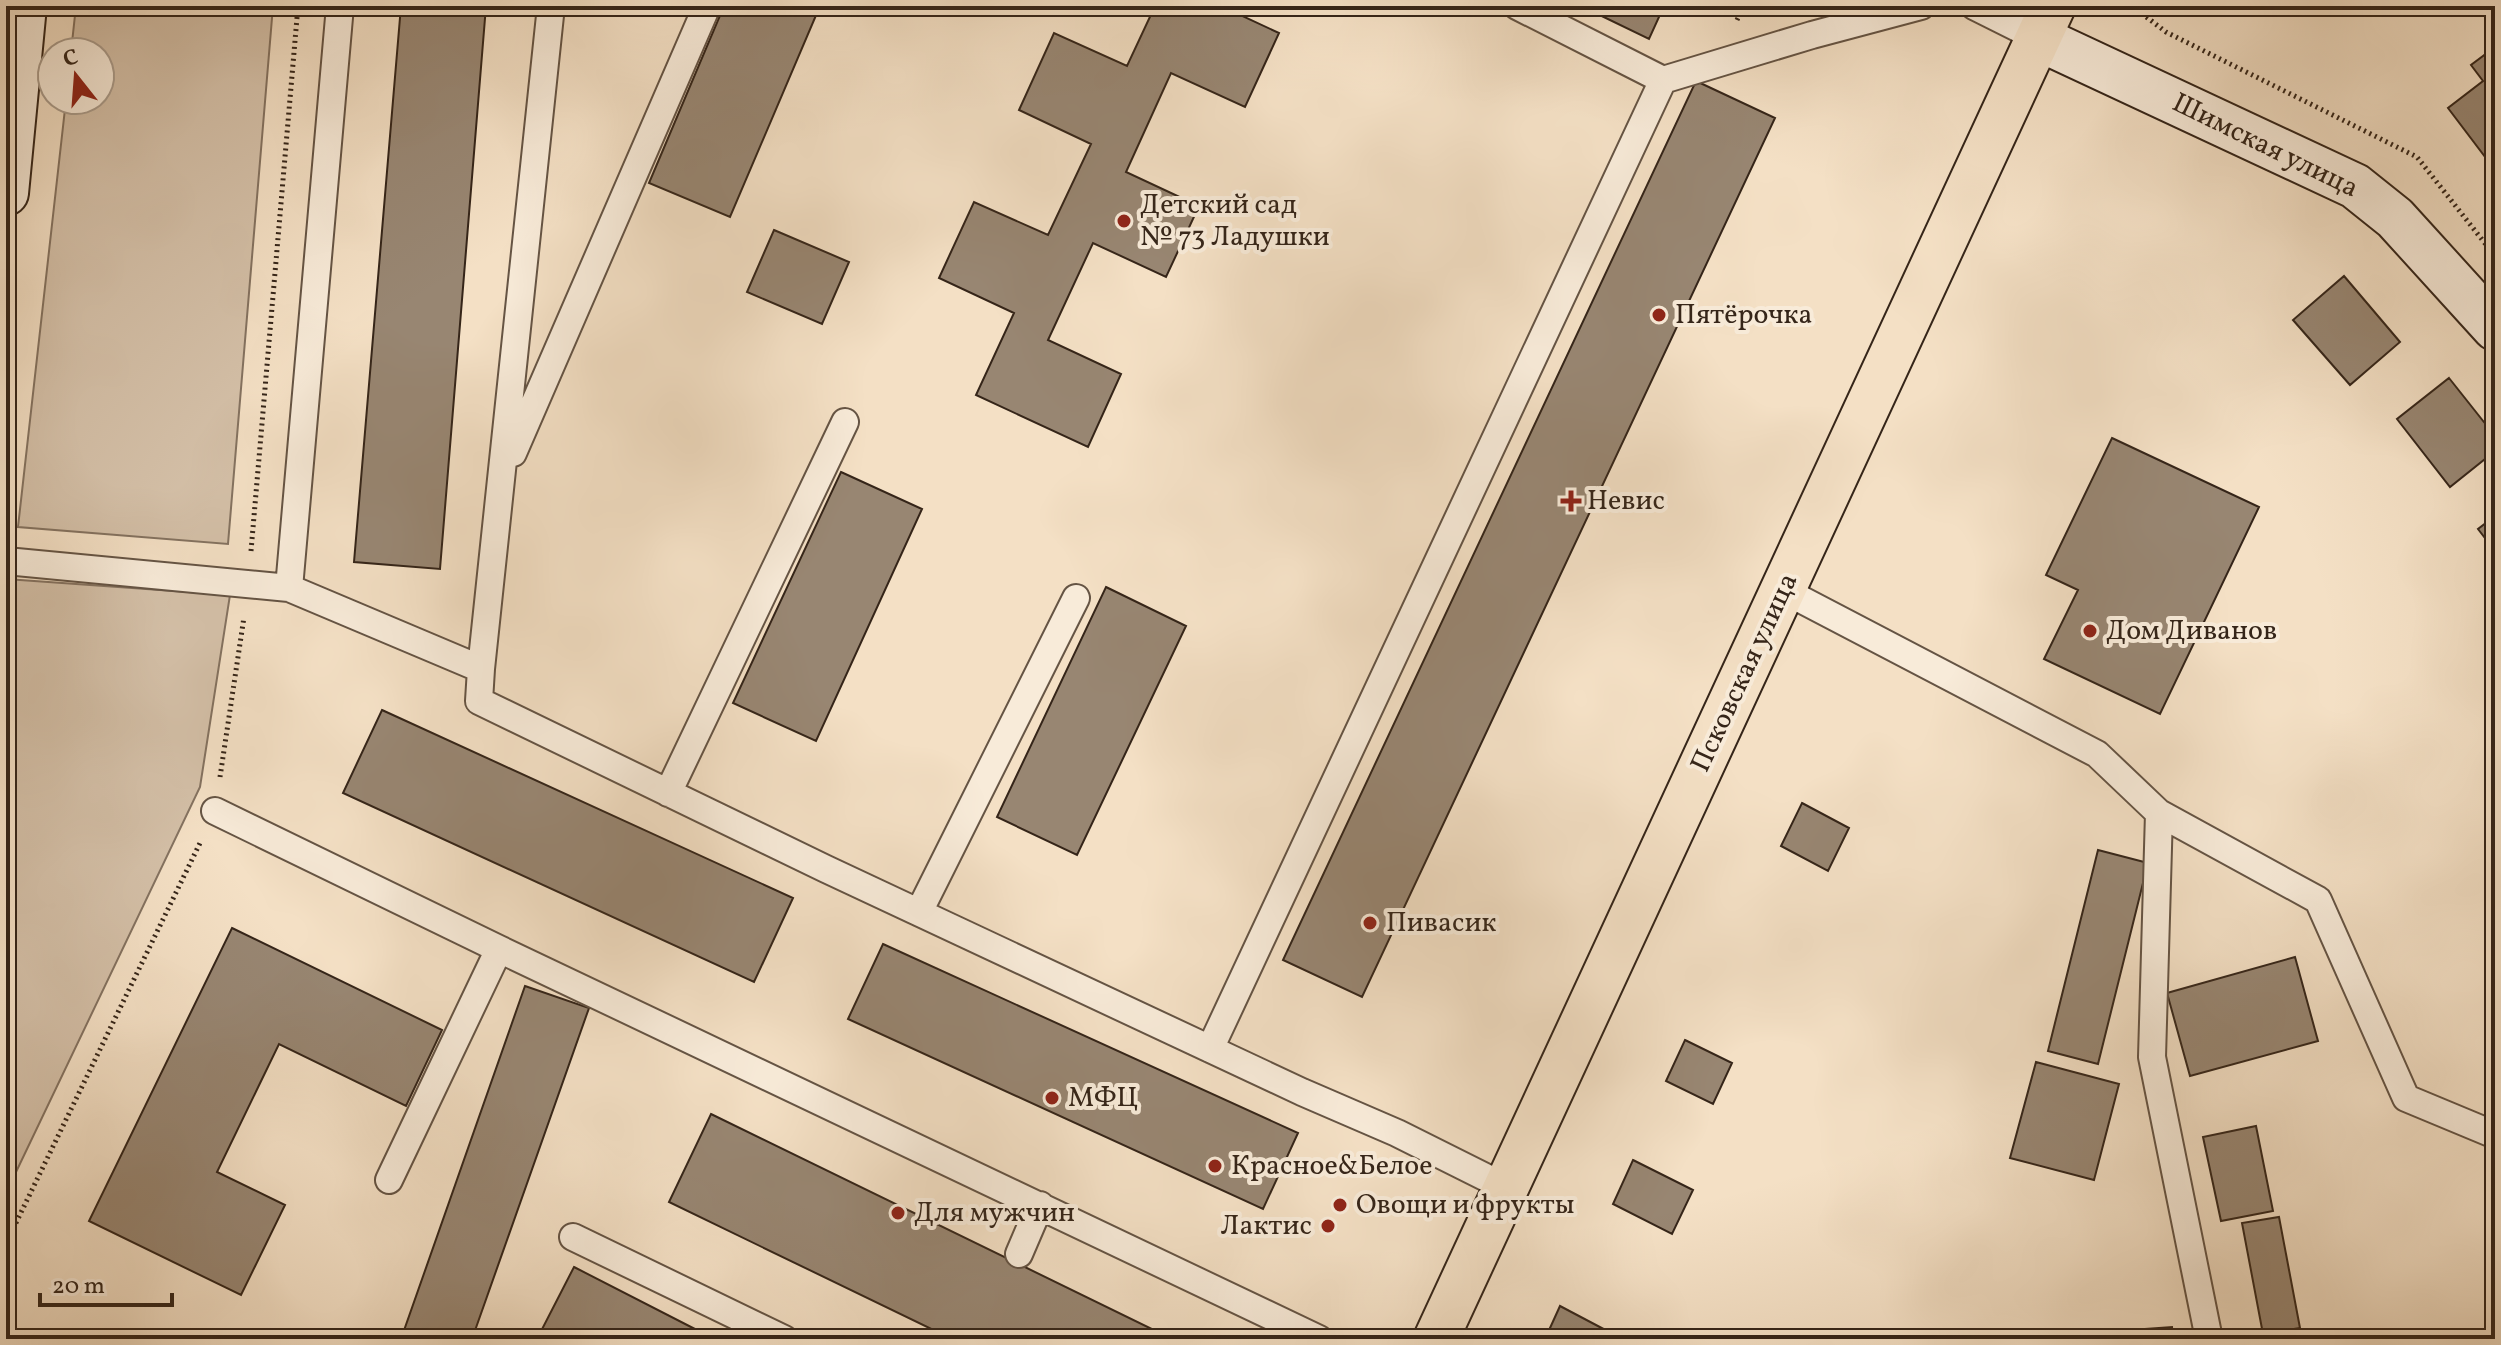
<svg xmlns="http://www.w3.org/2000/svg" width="2501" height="1345" font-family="Vollkorn,serif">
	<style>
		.green { fill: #d4c0a8; stroke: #847260; stroke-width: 2 }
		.building { fill: #988672; stroke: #352519; stroke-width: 2 }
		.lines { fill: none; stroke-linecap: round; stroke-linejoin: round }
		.lane-casing { stroke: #655444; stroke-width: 30 }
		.secondary-casing { stroke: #352519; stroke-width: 48 }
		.primary-casing { stroke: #352519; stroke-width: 48 }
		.path { stroke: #352519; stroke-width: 5; stroke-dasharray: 2 4; stroke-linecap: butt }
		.lane { stroke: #f8ebd9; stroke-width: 26 }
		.secondary { stroke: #f8ebd9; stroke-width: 44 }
		.primary { stroke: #f4e0c5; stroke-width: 44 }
		.poi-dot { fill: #8f2418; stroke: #f8ebd9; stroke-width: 3 }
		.labels { text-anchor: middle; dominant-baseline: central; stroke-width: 8; stroke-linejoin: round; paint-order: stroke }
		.street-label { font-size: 28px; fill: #352519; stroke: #f8ebd9 }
		.poi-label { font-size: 28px; fill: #352519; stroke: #f8ebd9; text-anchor: start }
	</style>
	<rect width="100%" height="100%" fill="#f4e0c5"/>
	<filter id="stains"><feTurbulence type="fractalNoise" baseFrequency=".0025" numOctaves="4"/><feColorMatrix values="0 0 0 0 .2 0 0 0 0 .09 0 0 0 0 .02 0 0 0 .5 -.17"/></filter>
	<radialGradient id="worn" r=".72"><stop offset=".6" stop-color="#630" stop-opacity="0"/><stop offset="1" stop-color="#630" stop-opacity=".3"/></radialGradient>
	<!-- green -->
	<path class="green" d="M76,6H273L228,544L18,527L66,100H100V52H71Z
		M6,579L230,595L200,787L6,1193Z"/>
	<!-- building -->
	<path class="building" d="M401,6H486L440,569L354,562Z
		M724,6H820L730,217L649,183Z
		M1155,6H1221L1279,33L1245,107L1171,73L1126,172L1199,206L1166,277L1093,243L1048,340L1121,374L1088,447L976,395L1014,313L939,278L974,202L1048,235L1091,144L1019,110L1054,33L1127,66Z
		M1581,6H1664L1649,39Z
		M2495,47V170L2448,108L2483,81L2471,65Z
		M1696,81L1775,118L1362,997L1283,960Z
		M774,230L849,262L822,324L747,292Z
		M2344,276L2400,342L2350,385L2293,320Z
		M2449,378L2495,436V451L2450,487L2397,419Z
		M2112,438L2259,507L2160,714L2044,659L2078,590L2046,575Z
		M841,472L922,509L816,741L733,703Z
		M2495,516V551L2478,529Z
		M1106,587L1186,626L1077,855L997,817Z
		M382,710L793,898L754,982L343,793Z
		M1802,803L1849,828L1828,871L1781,846Z
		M2098,850L2148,863L2098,1064L2048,1051Z
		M232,928L442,1030L406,1106L279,1044L217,1172L285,1205L241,1295L89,1221Z
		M883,944L1298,1133L1263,1209L848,1019Z
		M2295,957L2318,1041L2190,1076L2167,993Z
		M525,986L589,1008L472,1339H401Z
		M1685,1040L1732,1063L1713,1104L1666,1081Z
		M2036,1062L2119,1084L2094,1180L2010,1158Z
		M711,1114L1156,1331L1153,1339H952L669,1202Z
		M2256,1126L2273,1211L2221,1221L2203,1137Z
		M1633,1160L1693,1190L1672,1234L1613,1204Z
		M2279,1217L2300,1328L2263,1334L2242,1223Z
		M574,1267L695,1329L690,1339H537Z
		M1560,1306L1615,1335L1613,1339H1545Z
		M2172,1327L2173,1339H2031V1337Z"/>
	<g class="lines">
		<defs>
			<path id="lane" d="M1974,6L2038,38
				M1663,80L1812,35L1921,6
				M513,453L707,6
				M6,561L289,588L481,669L479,701L826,869L1302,1092L1397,1133L1507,1188
				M289,588L340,6
				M1783,590L2097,754L2159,813L2318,900L2406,1098L2495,1135
				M481,669L551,6
				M668,793L845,422
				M215,811L499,949L1319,1339
				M2159,813L2152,1057L2209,1339
				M919,912L1076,598
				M1210,1049L1663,80L1517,6
				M389,1180L499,949
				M573,1237L784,1339
				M1019,1254L1040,1205"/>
			<path id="secondary" d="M2038,38L2355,186L2395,218L2495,328
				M6,193L24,6"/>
			<path id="primary" d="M1436,1339L2053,6"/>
		</defs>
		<!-- lane casing -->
		<use href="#lane" class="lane-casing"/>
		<!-- secondary casing -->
		<use href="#secondary" class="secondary-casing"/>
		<!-- primary casing -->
		<use href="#primary" class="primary-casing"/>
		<!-- path -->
		<path class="path" d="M2132,6L2166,32L2417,157L2495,256
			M1737,20L1744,6
			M251,551L298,6
			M220,777L244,617
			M6,1238L13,1229L200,843"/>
		<!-- lane -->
		<use href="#lane" class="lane"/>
		<!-- secondary -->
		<use href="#secondary" class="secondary"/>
		<!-- primary -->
		<use href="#primary" class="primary"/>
	</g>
	<!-- markers -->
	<g class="poi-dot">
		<circle cx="1124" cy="221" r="8"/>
		<circle cx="1659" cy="315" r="8"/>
		<path d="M1567 489h8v8h8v8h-8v8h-8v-8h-8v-8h8z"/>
		<circle cx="2090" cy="631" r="8"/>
		<circle cx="1370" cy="923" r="8"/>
		<circle cx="1052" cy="1098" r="8"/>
		<circle cx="1215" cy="1166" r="8"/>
		<circle cx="1340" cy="1205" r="8"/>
		<circle cx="898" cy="1213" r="8"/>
		<circle cx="1328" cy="1226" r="8"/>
	</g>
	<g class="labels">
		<!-- street labels -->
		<g class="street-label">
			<text transform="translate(2265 146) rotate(26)">Шимская улица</text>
			<text transform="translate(1745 673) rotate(-65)">Псковская улица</text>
		</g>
		<!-- poi labels -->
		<g class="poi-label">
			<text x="1140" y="205">Детский сад<tspan x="1140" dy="32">№ 73 Ладушки</tspan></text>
			<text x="1675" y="315">Пятёрочка</text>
			<text x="1587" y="501">Невис</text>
			<text x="2106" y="631">Дом Диванов</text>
			<text x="1386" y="923">Пивасик</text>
			<text x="1068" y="1098">МФЦ</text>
			<text x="1231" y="1166">Красное&amp;Белое</text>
			<text x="1356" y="1205">Овощи и фрукты</text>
			<text x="914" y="1213">Для мужчин</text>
			<text x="1312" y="1226" text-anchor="end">Лактис</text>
		</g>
	</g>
	<!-- margin -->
	<rect width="2501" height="1345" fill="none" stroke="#f4e0c5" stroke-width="32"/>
	<rect x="8" y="8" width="2485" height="1329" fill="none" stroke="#352519" stroke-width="4"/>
	<rect x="16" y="16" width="2469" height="1313" fill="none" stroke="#352519" stroke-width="2"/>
	<!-- north arrow -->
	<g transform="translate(76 76) rotate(343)"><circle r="38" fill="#f8ebd9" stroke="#aa9c8c" stroke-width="2"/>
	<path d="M0-6L14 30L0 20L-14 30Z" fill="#8f2418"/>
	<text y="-12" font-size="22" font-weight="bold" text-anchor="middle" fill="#352519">С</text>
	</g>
	<!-- scale -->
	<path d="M40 1293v12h132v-12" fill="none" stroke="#352519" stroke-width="4"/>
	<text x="52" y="1293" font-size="24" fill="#352519" stroke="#f8ebd9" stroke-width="6" paint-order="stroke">20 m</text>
	<rect width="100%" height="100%" filter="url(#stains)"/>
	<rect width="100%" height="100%" fill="url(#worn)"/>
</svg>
